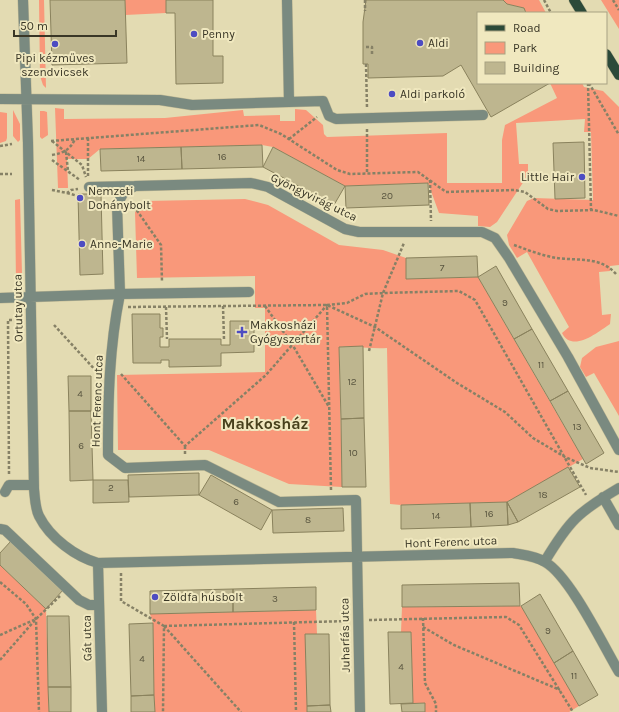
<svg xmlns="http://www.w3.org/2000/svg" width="619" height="712" font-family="Karla,sans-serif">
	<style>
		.green { fill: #f9987a }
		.building { fill: #beb68f; stroke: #8a825d }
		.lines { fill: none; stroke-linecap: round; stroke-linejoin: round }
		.minor-casing { stroke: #c1ba96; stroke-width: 11 }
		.major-casing { stroke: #c1ba96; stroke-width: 11 }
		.path { stroke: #868166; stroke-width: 2.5; stroke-dasharray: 3 2; stroke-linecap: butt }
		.minor { stroke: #7a8a80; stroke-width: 10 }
		.major { stroke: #2c4a39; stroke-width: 10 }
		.poi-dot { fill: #4d4cc2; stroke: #f0e8bf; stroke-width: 1.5 }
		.labels { text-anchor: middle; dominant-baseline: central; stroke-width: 4; stroke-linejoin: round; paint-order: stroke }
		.number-label { font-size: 10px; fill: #5a5640 }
		.poi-label { font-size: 12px; fill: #393626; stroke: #f0e8bf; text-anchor: start }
		.street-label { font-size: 12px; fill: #393626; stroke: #f0e8bf }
		.district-label { font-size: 16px; font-weight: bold; fill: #47401c; stroke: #f0e8bf }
	</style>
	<rect width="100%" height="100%" fill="#e3dbb2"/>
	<!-- green -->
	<path class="green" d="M39,0H44L46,88L43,85L40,76Z
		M125,0H166V13L125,15Z
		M503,0H539L546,13H526L524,8L507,4Z
		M601,0H619V29Z
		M550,83H582L584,87L603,91L619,107V265L610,266V271L599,272L602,315L611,314L610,324C597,333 572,353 562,333L569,327L527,252L517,258L509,245L507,235L527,201L534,198L593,200L591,132H584L585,119L516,123L519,164H528V175L497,222L490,227L478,226V216L439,213L428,183L345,186L273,147L262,145L100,149L88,159H67L68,188H58L55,108L64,109V119L165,118L243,110L244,116L280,115V121H295V109L306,110L323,125L324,134L327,137L447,133V183H502V140L505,125L557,98Z
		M13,110L20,124V140L18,142L13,136Z
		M44,111L47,112L48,135L42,139L40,137V111Z
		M0,112L7,113V138L6,141L0,143Z
		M20,199L22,274L16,284L15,200Z
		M245,199L268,205L339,245L383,250L406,258V279L478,277L583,459L507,502L401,505L390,504L387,348C371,349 355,346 339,347L342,487L289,484L209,450H118L117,375L265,372V308H255V276L137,278L135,212L146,201Z
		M619,341V416L594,373L586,377L580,367L582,358L596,347Z
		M0,565L46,609L49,712H0Z
		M521,606L579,706L569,712H425L424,703H413L411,632H401L402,607Z
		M316,610L317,634L307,712H154L153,623L150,614Z"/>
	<!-- building -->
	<path class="building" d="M50,0H125L127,63L52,65Z
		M166,0H213V56H223V83L176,84L175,13H166Z
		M366,0H503L507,4L524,8L526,13H478V83H550L491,117L461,65L443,76L368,78V64H363V22Z
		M584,142L585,198L555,199L553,143Z
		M262,145L263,167L182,169L181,147Z
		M181,147L182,169L101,171L100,149Z
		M273,147L345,186L334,205L263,167Z
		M428,183L429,205L346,208L345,186Z
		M78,194H101L103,274L80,275Z
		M477,256L478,277L406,279V258Z
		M496,266L532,329L514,339L478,277Z
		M132,314H160V328H163V337H160V347H169V339H221V345H230V321H254V352L221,353V366L169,367V360H161V363H133Z
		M532,329L568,391L550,401L514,339Z
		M363,346L364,418L341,419L339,347Z
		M68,376H91V411H69Z
		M568,391L604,453L586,464L550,401Z
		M69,411H91L93,480L70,481Z
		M364,418L366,487H342L341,419Z
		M568,467L580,487L518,522L507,502Z
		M199,473V495L129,497L128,475Z
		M211,475L272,510L261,530L199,495Z
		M93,480H128L129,502L93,503Z
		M507,502L508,525L471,527L470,503Z
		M507,502L518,522L508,525Z
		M470,503L471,527L401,529V505Z
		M343,508L344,531L273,533L272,510Z
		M11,541L63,590L46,609L0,565V553Z
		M519,583L520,606L402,607V585Z
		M316,587V610L233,612V589Z
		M233,589V612L150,614V591Z
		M540,594L573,651L554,663L521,606Z
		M47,616H69L71,687H48Z
		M153,623L154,695L131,696L129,624Z
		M388,632H411L413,703L390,704Z
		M305,634H329L330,705L307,706Z
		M573,651L598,695L579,706L554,663Z
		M48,687H71V712H49Z
		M154,695L155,712H131V696Z
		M425,703V712H402L401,704Z
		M330,705L331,712H307V706Z"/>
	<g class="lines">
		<defs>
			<path id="minor" d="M23,0L28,143L34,489C35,498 35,508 39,516C50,538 76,557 98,563L513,553C524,555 536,556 545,562C570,576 603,645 619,672
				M287,0L289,102
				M0,99L160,100L192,105L323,101L329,116L336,119L483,115
				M89,187L135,186
				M249,292L120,294C109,348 108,401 108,455L125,468L205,465L279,502L356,500L360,712
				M0,298L120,294L117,205L124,192L135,186L251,183L268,187L345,229L359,232H482L495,238L509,258L568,357L619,450
				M5,492L9,485H34
				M603,497L619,525
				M0,529L5,530L79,600L89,605H99
				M545,561C569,521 578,512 619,488
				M98,563L102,712"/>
			<path id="major" d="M574,0L582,13
				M606,54L619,75"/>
		</defs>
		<!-- minor casing -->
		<use href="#minor" class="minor-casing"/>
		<!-- major casing -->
		<use href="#major" class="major-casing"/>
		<!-- path -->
		<path class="path" d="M365,0V11
			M544,0L551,13
			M613,0L619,10
			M366,47H372V54
			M366,64L367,108
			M588,83L591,210
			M589,83L619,135
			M367,129V174
			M88,138V176
			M289,139L317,117
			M51,141L259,125L281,134L337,170L350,174L418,172L446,192L514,190L525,192L548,209L557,211L594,210L619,216
			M52,141L82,165L86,177
			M0,146L12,144
			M66,152L68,171
			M52,155C63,153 70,150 75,139
			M52,160L80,180
			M0,174H12
			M430,180L431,221
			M52,190L67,193L71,190L78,189
			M67,193L78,196
			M131,202L161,245L162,282
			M514,245C528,250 543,256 557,258C578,261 600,256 616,274
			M223,306L224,339
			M265,306L292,344L329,407
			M128,307L327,305L375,327L457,383L505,412L533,438L565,457L590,468L619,472
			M166,307L167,339
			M54,325L98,373
			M369,351L383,293L404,243
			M121,374L185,446L266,375L327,305
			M185,446V455
			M9,474L8,320H14
			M331,490L327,305L347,303L365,294L383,293L459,291L475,300L586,495
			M121,573V601L164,626L163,712
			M0,582L26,604L36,619L39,712
			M423,618L425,683L436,704V712
			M369,620L506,617L519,625L573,712
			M294,622L296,712
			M164,626L348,621
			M164,626L241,712
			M423,627L454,645L560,690
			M0,635L34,620
			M0,660L36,619L60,596"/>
		<!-- minor -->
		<use href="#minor" class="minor"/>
		<!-- major -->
		<use href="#major" class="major"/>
	</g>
	<!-- markers -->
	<g class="poi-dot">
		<circle cx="194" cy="34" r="4"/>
		<circle cx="420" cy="43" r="4"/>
		<circle cx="55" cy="44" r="4"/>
		<circle cx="392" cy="94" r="4"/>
		<circle cx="582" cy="177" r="4"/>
		<circle cx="80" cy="198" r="4"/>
		<circle cx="82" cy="244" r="4"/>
		<path d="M240 326h4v4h4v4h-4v4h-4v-4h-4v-4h4z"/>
		<circle cx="155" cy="597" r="4"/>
	</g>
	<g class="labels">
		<!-- number labels -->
		<g class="number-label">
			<text x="222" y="157">16</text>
			<text x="141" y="159">14</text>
			<text x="387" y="196">20</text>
			<text x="442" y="268">7</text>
			<text x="505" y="303">9</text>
			<text x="541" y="365">11</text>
			<text x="352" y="382">12</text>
			<text x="80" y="394">4</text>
			<text x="577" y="427">13</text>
			<text x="81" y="446">6</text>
			<text x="353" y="453">10</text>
			<text x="111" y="488">2</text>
			<text x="543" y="495">18</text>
			<text x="236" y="502">6</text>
			<text x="489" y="514">16</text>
			<text x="436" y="516">14</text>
			<text x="308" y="520">8</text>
			<text x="275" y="599">3</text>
			<text x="548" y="631">9</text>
			<text x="142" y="659">4</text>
			<text x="401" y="667">4</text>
			<text x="574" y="676">11</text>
		</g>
		<!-- poi labels -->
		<g class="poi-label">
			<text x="202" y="34">Penny</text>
			<text x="428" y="43">Aldi</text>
			<text x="55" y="58" text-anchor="middle">Pipi kézműves<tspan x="55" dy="14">szendvicsek</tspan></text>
			<text x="400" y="94">Aldi parkoló</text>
			<text x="574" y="177" text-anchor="end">Little Hair</text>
			<text x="88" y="191">Nemzeti<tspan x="88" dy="14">Dohánybolt</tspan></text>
			<text x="90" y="244">Anne-Marie</text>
			<text x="250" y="325">Makkosházi<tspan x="250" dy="14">Gyógyszertár</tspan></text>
			<text x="163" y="597">Zöldfa húsbolt</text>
		</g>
		<!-- street labels -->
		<g class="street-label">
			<text transform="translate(314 197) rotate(26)">Gyöngyvirág utca</text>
			<text transform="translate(18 308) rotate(-91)">Ortutay utca</text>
			<text transform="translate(97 401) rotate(-88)">Hont Ferenc utca</text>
			<text transform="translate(451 542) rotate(-2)">Hont Ferenc utca</text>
			<text transform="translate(345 635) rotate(-91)">Juharfás utca</text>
			<text transform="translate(87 638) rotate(-91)">Gát utca</text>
		</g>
		<!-- district labels -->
		<g class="district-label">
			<text x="265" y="423">Makkosház</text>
		</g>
	</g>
	<!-- legend -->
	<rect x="477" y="12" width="130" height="72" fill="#f0e8bf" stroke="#a7a182"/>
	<rect x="485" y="25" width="20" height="6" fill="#2c4a39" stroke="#a7a182"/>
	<text x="513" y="32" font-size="12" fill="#393626">Road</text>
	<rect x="485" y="42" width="20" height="12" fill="#f9987a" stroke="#a7a182"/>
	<text x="513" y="52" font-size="12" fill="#393626">Park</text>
	<rect x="485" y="62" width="20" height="12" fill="#beb68f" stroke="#a7a182"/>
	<text x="513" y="72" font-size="12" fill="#393626">Building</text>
	<!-- scale -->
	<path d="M14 30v6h102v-6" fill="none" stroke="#393626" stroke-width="2"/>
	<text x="20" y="30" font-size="12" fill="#393626" stroke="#f0e8bf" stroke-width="3" paint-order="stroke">50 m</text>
</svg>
